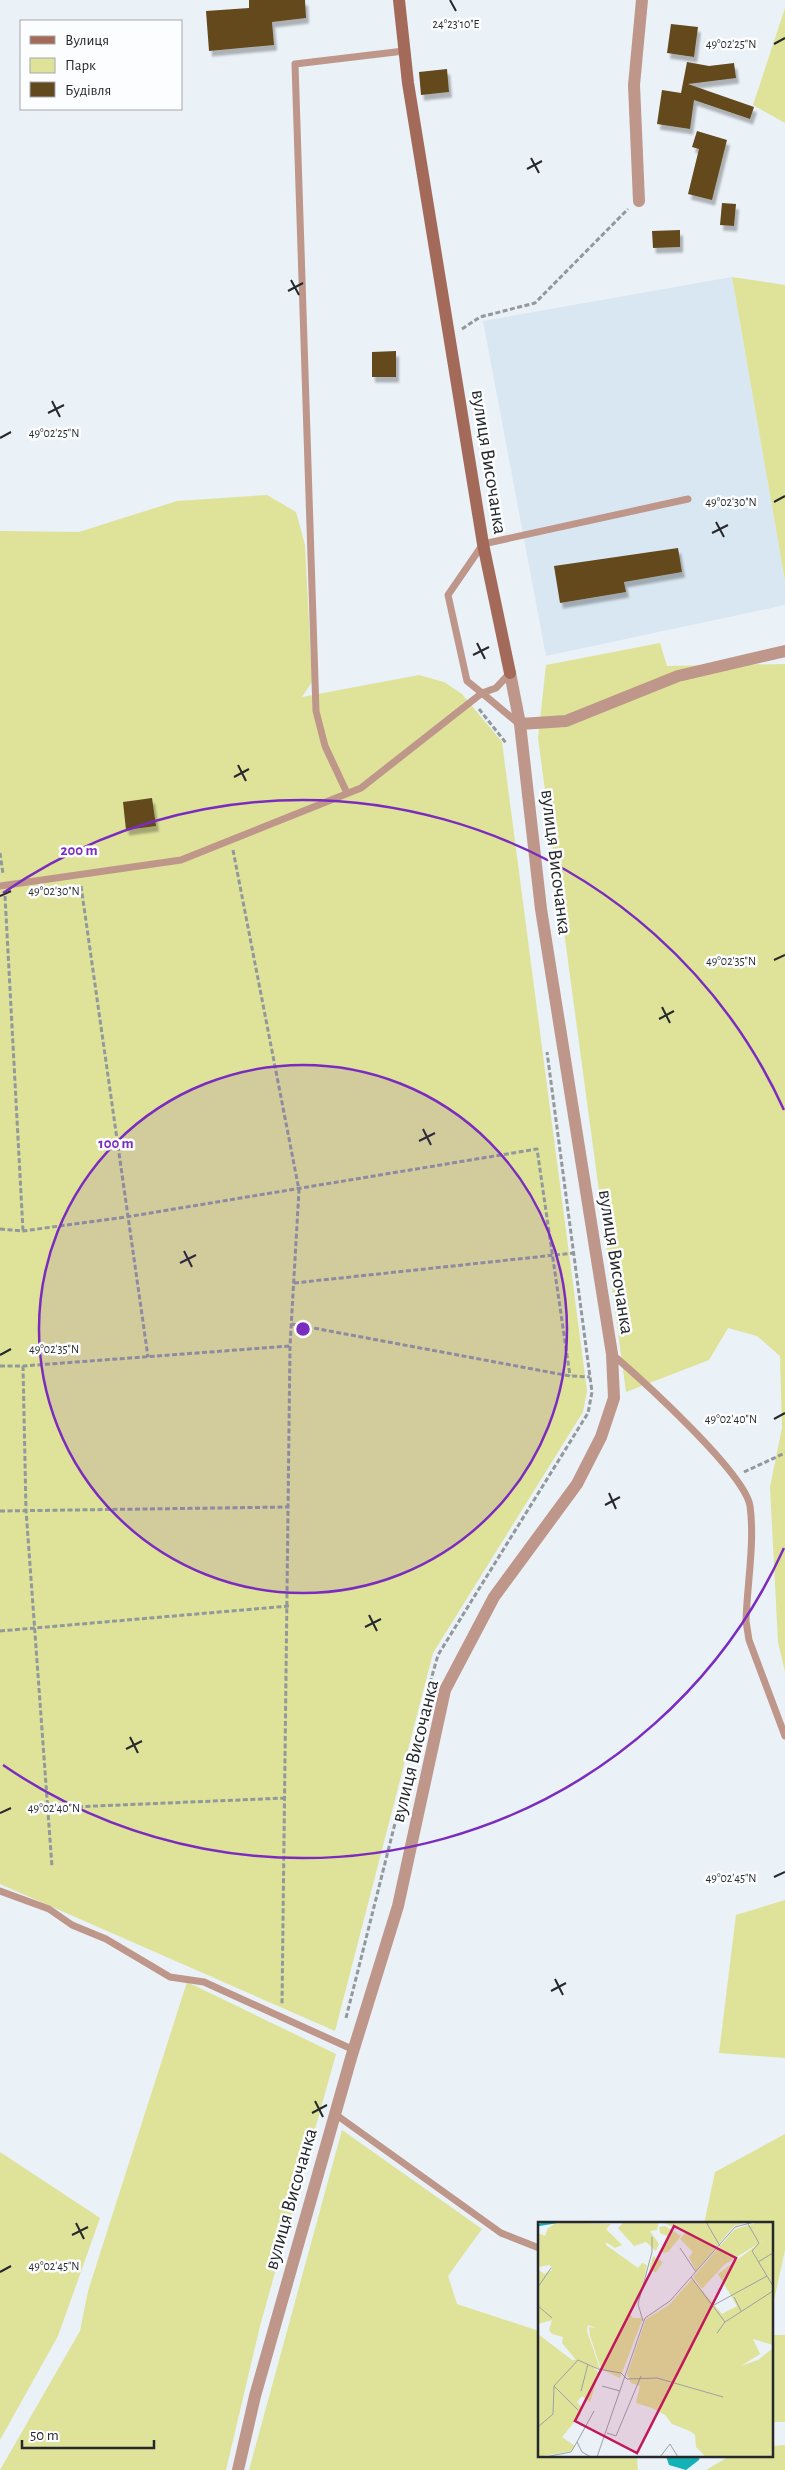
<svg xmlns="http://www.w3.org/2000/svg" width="785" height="2470" font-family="'Alegreya Sans',sans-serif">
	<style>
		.built { fill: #d9e7f2 }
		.green { fill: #dee399 }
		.water { fill: #14b1b7 }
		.building { fill: #63491e; filter: url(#shadow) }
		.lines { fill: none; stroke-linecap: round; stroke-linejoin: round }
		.path { stroke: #93989c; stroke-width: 3; stroke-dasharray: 5 2.5; stroke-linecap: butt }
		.lane { stroke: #be968a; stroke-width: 7 }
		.street { stroke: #be968a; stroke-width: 12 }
		.secondary { stroke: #a36a59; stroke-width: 12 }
		.ticks { fill: none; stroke: #26282b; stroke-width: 2 }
		.ring { fill: none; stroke: #7b2cbf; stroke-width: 2.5 }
		.labels { text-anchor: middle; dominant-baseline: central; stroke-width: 5; stroke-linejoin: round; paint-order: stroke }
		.street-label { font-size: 20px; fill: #26282b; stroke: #fcfdfe }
		.inset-river { fill: none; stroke: #14b1b7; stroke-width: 2.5 }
		.inset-road { fill: none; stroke: #9ca1a5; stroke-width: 1 }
		.view { fill: #c2185b; fill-opacity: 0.15; stroke: #c2185b; stroke-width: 2.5 }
		.inset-edge { fill: none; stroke: #26282b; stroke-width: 2.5 }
		.ticks-label { font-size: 12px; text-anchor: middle; fill: #26282b; stroke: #fcfdfe; stroke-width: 5; stroke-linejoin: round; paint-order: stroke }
		.centre { fill: #7b2cbf; stroke: #fcfdfe; stroke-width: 2.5 }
		.ring-label { font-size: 15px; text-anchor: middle; font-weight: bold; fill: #7b2cbf; stroke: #fcfdfe; stroke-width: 5; stroke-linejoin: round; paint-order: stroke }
	</style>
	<defs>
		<filter id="shadow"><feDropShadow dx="3" dy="5.5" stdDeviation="1" flood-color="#0004"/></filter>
	</defs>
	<rect width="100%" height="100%" fill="#eaf1f7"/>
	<!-- built -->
	<path class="built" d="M732,277L785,581V605L546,656L483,321Z"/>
	<!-- green -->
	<path class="green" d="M785,8V123L753,105Z
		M732,277L785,285V581Z
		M267,495L296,512L305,545L312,682L302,697L419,675L444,682L462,694L502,742L587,1391L583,1412L433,1653L335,2031L0,1884V531L79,532L177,501Z
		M660,643L667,666L785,664V1672L778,1642L770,1487L782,1428L780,1356L757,1336L728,1328L709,1360L626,1392L538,738L546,665Z
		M785,1900V2058L719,2053L736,1915Z
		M187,1982L336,2054L260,2326L226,2470H0L80,2331L88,2291Z
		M342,2130L482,2229L448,2276L457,2304L539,2331V2456H637L638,2470H249Z
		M785,2134V2250L771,2314V2224H704L715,2172Z
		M0,2152L100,2218L58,2336L0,2440Z
		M771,2335H785V2422H771Z
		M785,2445V2470H706L730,2456H771V2446Z"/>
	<!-- water -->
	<path class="water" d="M666,2456H700L699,2460L686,2470L669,2465Z"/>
	<!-- building -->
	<path class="building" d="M249,0H305L306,18L272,22L274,45L209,51L206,11L249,8Z
		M671,24L698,27L694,57L667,53Z
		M687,62L709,66L734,63L736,78L688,84L754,107L750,119L694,100L690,129L657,124L662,90L681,93Z
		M447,69L449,92L421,95L419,72Z
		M697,131L727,140L712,200L688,194L699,149L692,147Z
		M722,203L736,204L734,226L720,225Z
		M680,230V247L653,248L652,231Z
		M396,351V377H372V352Z
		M678,548L682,572L624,582L626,592L560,603L554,566Z
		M152,798L156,826L126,830L123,802Z"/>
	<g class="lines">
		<!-- path -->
		<path class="path" d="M462,329L480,317L535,303L628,209
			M479,709L506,743
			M233,850L299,1190L290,1346L282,2004
			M0,853L3,874
			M81,886L148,1357
			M5,896L23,1231
			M0,1229L23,1231L126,1217L537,1149L570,1376
			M294,1283L574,1253
			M292,1324L570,1376L590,1377
			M0,1366H23L290,1346
			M23,1366L26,1510L52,1867
			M744,1472L785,1453
			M0,1511L289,1507
			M0,1631L289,1606
			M430,1683L438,1655L588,1413L592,1392L547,1052
			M48,1808L286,1798
			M346,2018L422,1716"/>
		<!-- lane -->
		<path class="lane" d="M510,673L496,688L482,693L467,681L448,595L483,544L688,499
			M347,793L325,746L316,711L295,64L404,51
			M0,886L181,860L361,788L482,693L518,723
			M612,1354C641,1379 745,1473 750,1506C755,1542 747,1585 746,1621L749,1640L785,1736
			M0,1891L49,1909L72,1925L106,1939L170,1977L204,1982L354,2050
			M335,2114L501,2233L539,2248"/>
		<!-- street -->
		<path class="street" d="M639,201L634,85L642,0
			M520,724L566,721L678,676L785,651
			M238,2470L255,2396L351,2058L398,1906L445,1690L494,1597L577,1484L601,1437L614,1398L612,1354L541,909L520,724L510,673"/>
		<!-- secondary -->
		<path class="secondary" d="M399,0L408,83L483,544L510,673"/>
	</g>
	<!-- ticks -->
	<path class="ticks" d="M450,0L456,11M774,44L785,38M531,158L539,173M527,169L542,161M291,280L299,295M288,291L303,283M52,401L60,417M48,413L64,405M0,438L11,432M774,502L785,496M716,522L724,537M712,533L728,525M477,643L485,659M473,655L489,647M238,765L246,781M234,777L249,769M0,896L11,891M774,960L785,955M662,1007L670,1023M659,1019L674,1011M423,1129L431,1145M419,1141L435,1133M184,1251L192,1267M180,1263L196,1255M0,1355L11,1349M774,1419L785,1413M609,1493L616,1509M605,1505L620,1497M369,1615L377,1631M365,1627L381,1619M130,1737L138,1753M126,1749L142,1741M0,1813L11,1808M774,1877L785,1872M555,1979L563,1995M551,1991L566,1983M315,2101L323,2117M312,2113L327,2105M76,2223L84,2239M72,2235L88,2227M0,2272L11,2266"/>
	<!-- distance rings -->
	<circle cx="303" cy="1329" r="264" fill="#7b2cbf" fill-opacity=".12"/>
	<g class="ring">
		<circle cx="303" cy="1329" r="264"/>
		<path d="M784 1548A529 529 0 0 1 3 1765M3 893A529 529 0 0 1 784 1110"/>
	</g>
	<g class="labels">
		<!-- street labels -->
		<g class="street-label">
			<text transform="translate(489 462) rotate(81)">вулиця Височанка</text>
			<text transform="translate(556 862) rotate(83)">вулиця Височанка</text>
			<text transform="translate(616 1262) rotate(81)">вулиця Височанка</text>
			<text transform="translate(415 1751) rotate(-76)">вулиця Височанка</text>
			<text transform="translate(291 2199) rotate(-74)">вулиця Височанка</text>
		</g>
	</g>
	<!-- overview -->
	<g transform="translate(538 2222)">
		<rect width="235" height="235" fill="#eaf1f7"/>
		<path d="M19,0L73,2L68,7L84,23L77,26L68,20V23L100,46L104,41L109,43L103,70L92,92L95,96H105L82,156L63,147L52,114L51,105L58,106L50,103L49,109L62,147L55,145L61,151L52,180L44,174L39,180L44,185L41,189L43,192L24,215L37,224L33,229L0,235V112L34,138H38L24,121L25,115L14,112L11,108L14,98L0,102V47L6,52L14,48L12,43L0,45V11L7,14L10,6ZM86,0H121L119,8L112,9L121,22L118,29L108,20L96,24L80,6ZM123,0H211L196,4L158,49L151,35L155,30L142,17L148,10ZM221,0H235V123L215,117L222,132L203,144L220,138L235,126V235H168L158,225L157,213L152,209L134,202L127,193L114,186L98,181L102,164L93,161L89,152L108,97L131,83L154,57L184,92L199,84L180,52L227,17L186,43L164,67L155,55L197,7ZM127,4L143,14L130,30L120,31L132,15L122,11L121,5ZM115,34L125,40L118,50L111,49Z" fill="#dee399"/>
		<path class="inset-river" d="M0,3L18,0"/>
		<path class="inset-road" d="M168,0L182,24M210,2L221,21L214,29L235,64M142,26L158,50M220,40L235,31M153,55L187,100M0,65L13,46M196,75L203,89M176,83L229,54M0,84L14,96M105,99L100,82L114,30V15M179,111L187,100L235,69M16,164L40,188M64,164L82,169M43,169L50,142M0,205L15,192L16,164L40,138L60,147L83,151L89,157L119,156L185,175M69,211L78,214L103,154M7,235L33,230L39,220M53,235L44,230L39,220L56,189M59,235L107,96L132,79L197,5L216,0M122,235L132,222L140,235"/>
		<path class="view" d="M136,4L198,36L99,231L37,199Z"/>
		<rect width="235" height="235" class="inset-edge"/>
	</g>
	<g class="ticks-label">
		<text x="456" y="28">24°23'10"E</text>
		<text x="731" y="48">49°02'25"N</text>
		<text x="54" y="437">49°02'25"N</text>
		<text x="731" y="506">49°02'30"N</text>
		<text x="54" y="895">49°02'30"N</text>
		<text x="731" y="965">49°02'35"N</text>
		<text x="54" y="1353">49°02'35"N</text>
		<text x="731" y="1423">49°02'40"N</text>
		<text x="54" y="1812">49°02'40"N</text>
		<text x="731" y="1882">49°02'45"N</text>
		<text x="54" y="2270">49°02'45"N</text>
	</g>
	<circle cx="303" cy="1329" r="8" class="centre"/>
	<g class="ring-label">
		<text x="79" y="855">200 m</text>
		<text x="116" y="1148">100 m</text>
	</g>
	<!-- legend -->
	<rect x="20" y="20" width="162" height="90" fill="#fcfdfe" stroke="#a6a8aa"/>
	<rect x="30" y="36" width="25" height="8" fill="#a36a59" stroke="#a6a8aa"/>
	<text x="65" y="45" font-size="15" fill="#26282b">Вулиця</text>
	<rect x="30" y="58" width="25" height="15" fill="#dee399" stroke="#a6a8aa"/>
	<text x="65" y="70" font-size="15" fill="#26282b">Парк</text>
	<rect x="30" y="82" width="25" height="15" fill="#63491e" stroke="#a6a8aa"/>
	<text x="65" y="95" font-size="15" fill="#26282b">Будівля</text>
	<!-- scale -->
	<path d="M22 2440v8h132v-8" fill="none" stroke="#26282b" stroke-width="2.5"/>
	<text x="30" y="2440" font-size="15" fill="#26282b" stroke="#fcfdfe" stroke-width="4" paint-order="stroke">50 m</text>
</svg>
